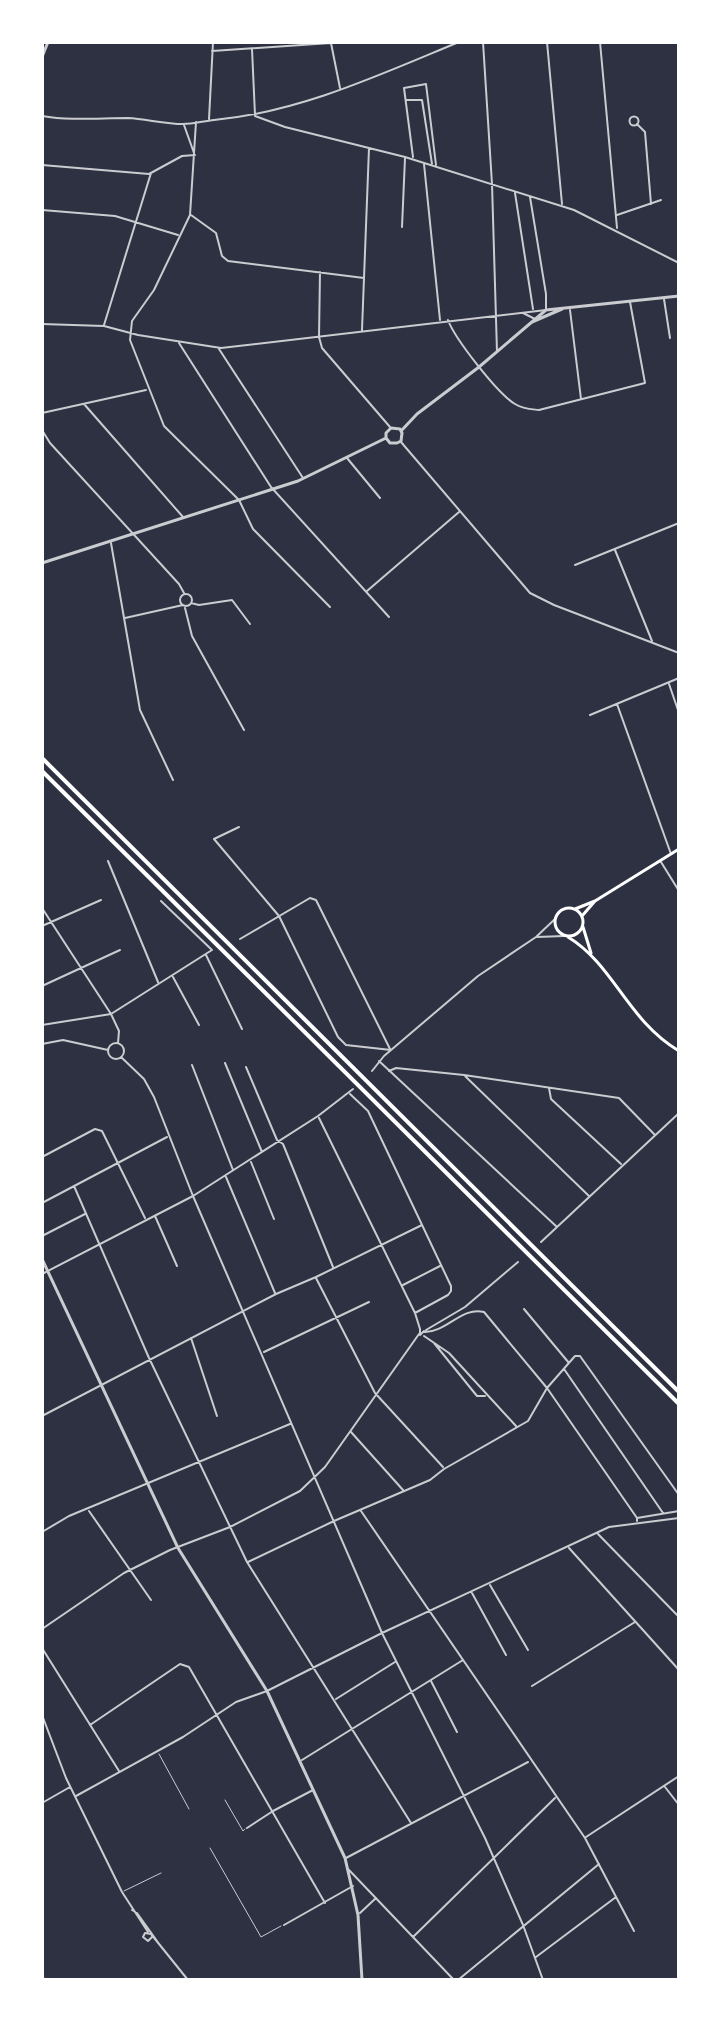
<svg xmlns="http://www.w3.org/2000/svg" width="721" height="2022" font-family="Ubuntu,sans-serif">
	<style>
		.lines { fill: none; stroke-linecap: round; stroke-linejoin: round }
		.service { stroke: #caccd0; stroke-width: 1 }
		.minor { stroke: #caccd0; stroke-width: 2 }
		.tertiary { stroke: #caccd0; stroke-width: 3 }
		.secondary { stroke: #fff; stroke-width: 3 }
		.primary { stroke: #fff; stroke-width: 3 }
		.motorway { stroke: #fff; stroke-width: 4 }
	</style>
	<rect width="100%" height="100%" fill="#2d3142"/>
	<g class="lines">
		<!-- service -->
		<path class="service" d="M159,1754L189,1809
			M225,1800L243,1831L245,1829
			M210,1848L261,1937L281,1926
			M124,1891L161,1873"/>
		<!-- minor -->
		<path class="minor" d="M483,42L492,184L497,352
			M547,42L562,204
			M600,42L617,228
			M331,43L340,88
			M252,49L255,115
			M212,51L331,43
			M406,100H422L432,164
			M42,116C70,121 99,118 128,118C146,119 165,124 183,124C193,124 204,121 214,120C300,112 379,75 459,42
			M255,116L285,127L405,157L574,210L679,263
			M629.5 121a4.5 4.5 0 1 1 9 0a4.5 4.5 0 1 1-9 0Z
			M209,119L213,42
			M196,122L190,215L154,290L132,321L130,340L164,426L239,500L253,529L330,607
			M637,124L645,132L651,204
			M184,125L194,153
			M413,157L404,88L426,84L436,165
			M424,164L440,320
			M42,165L149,174L182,156L195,155
			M515,193L533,309
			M42,210L115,216L178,235
			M191,215L216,233L222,256L228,261L364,278
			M617,215L661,200
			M402,227L405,158
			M320,272L319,337L322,348L390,427
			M664,299L670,338
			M570,310L581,399
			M523,313L535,319
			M448,320C455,339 498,394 515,404C523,409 530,409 539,410L645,383L630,302
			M42,324L104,326L138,335L221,348L546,310V294L530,197
			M104,325L151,173
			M362,330L369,148
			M179,343L271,487L389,617
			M219,349L303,478
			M84,404L183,517
			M42,413L146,390
			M42,430L50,443L179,584L184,593
			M401,442L530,593L554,605L679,653
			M347,458L380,498
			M111,543L140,710L173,780
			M615,550L652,641
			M575,565L679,523
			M367,591L459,512
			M180 600a6 6 0 1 1 12 0a6 6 0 1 1-12 0Z
			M191,603L199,605L232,600L250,624
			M185,608L192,636L244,730
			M125,618L183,605
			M669,684L679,713
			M617,704L671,854
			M590,715L679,678
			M239,827L214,839L279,916L338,1037L346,1045L391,1050
			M108,861L158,982
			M661,862L679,891
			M42,908L111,1014L119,1031L118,1043
			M42,926L101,900
			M537,937L564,936
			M240,939L310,898L316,900L390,1049
			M206,955L242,1029
			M173,977L199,1025
			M42,986L120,950
			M42,1025L111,1014L212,950L161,901
			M108 1051a8 8 0 1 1 16 0a8 8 0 1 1-16 0Z
			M42,1044L63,1040L108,1050
			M121,1057L144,1079L154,1097L193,1196L382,1633L485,1838L523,1925L543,1980
			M379,1061L557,1227
			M225,1063L262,1152
			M192,1065L233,1170
			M246,1067L277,1140L283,1144L333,1267
			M372,1071L384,1056L478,976L536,937L556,918
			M389,1071L396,1068L464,1075L619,1098L655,1135
			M465,1076L589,1196
			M549,1088L551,1099L621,1164
			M350,1094L368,1111L451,1286V1291L448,1295L415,1313
			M319,1118L415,1313L420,1329
			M42,1157L95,1129L102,1131L145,1218
			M251,1162L274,1219
			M226,1177L275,1293
			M74,1186L149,1358L247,1562L411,1823
			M42,1203L167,1137
			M155,1216L177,1266
			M42,1236L85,1214
			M541,1242L678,1114
			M42,1274L193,1196L318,1116L353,1089
			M316,1278L375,1393L443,1467
			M403,1285L440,1266
			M524,1309L569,1363
			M420,1329V1335L424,1331
			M426,1330L465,1307L518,1262
			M424,1332C446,1333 462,1306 484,1312L547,1388L637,1518V1521
			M424,1336L449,1353L516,1426
			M191,1338L217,1416
			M434,1343L477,1396H485
			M264,1352L369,1302
			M564,1369L663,1513
			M42,1374H43
			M42,1416L276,1294L316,1277L422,1225
			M351,1432L403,1490
			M89,1511L151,1600
			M361,1511L585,1838L634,1931
			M637,1518L679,1511
			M42,1532L69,1516L290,1424
			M598,1534L679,1617
			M569,1548L679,1670
			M248,1562L334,1521L430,1480L444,1469L528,1421L547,1388L575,1356H580L679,1495
			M490,1585L528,1650
			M472,1593L506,1655
			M42,1629L124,1573L170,1550L230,1527L300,1491L325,1467L419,1334
			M42,1648L119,1771
			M431,1681L457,1732
			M532,1686L635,1622
			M336,1699L395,1662
			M42,1715L66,1778L122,1892L148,1932
			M90,1725L180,1664L189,1667L325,1903
			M302,1760L463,1660
			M665,1787L679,1805
			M76,1796L183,1737L236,1702L267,1691L382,1633L609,1527L679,1518
			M42,1803L70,1787
			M247,1828L273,1811L313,1790
			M586,1837L679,1776
			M346,1858L528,1762
			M349,1870L454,1980
			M132,1910L137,1913L162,1948
			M360,1913L376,1898
			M284,1925L353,1886
			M152,1937L148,1941L143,1937L145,1933L151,1934L188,1980
			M413,1937L555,1798
			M536,1957L616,1897
			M458,1980L599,1864"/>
		<!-- tertiary -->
		<path class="tertiary" d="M42,57L48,42
			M532,322L562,309
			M401,431L417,414L479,367L546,310L679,296
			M42,563L298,481L386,438V433L391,428L400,429L402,433L401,441L397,443H390L386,438
			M42,1259L178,1548L267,1691L345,1858L358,1915L362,1980"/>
		<!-- secondary -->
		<path class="secondary" d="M555 922a14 14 0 1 1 28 0a14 14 0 1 1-28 0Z
			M575,909L595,901L679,849
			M582,916L595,901
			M583,927L591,953
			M568,937C614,965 627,1020 679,1051"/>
		<!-- primary -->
		<path class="primary" d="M42,1979L49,1980"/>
		<!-- motorway -->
		<path class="motorway" d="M42,758L679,1392
			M42,771L679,1404"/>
	</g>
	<!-- border -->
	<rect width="721" height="2022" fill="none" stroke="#ffffff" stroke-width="88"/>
</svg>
